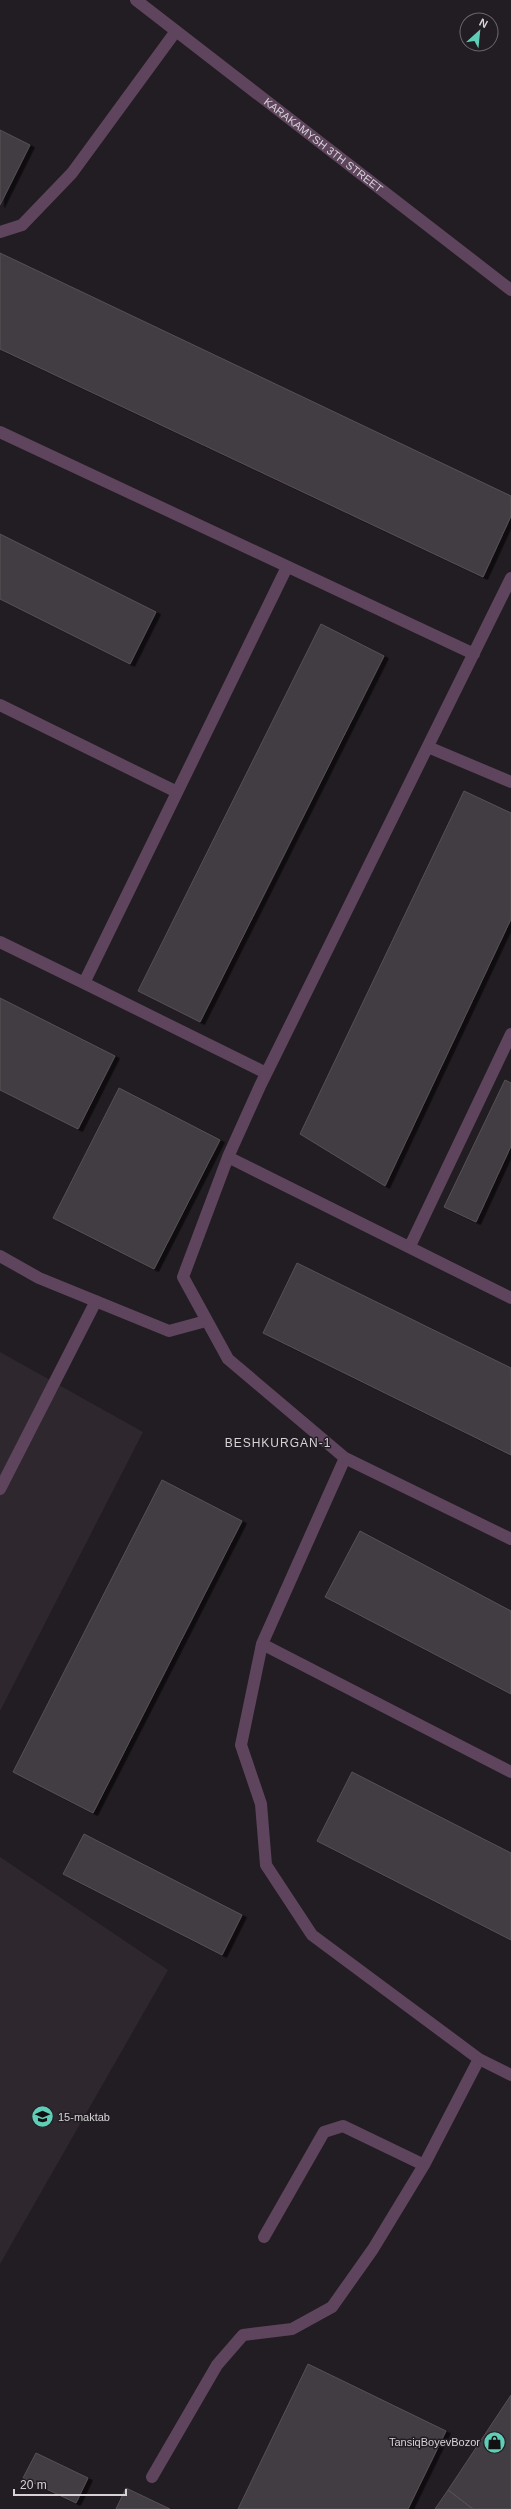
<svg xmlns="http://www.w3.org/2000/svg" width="511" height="2509" font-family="Arial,sans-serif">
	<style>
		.built { fill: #2f272e }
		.building { fill: #423d42; stroke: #565055; filter: url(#shadow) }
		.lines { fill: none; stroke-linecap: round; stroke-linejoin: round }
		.lane { stroke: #5e455d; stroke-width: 12 }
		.street { stroke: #5e455d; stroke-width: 12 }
		.labels { text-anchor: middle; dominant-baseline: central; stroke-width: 3; stroke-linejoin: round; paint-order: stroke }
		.street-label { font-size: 11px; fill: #d6d3d6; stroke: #221d22 }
		.poi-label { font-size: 11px; fill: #d6d3d6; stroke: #221d22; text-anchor: start }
		.neighbourhood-label { font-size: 12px; letter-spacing: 1px; fill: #d6d3d6; stroke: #221d22 }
	</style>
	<defs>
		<filter id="shadow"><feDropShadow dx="4.5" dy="2.5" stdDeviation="0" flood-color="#0009"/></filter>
	</defs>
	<rect width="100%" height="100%" fill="#221d22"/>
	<!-- built -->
	<path class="built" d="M0,1352L143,1432L0,1711Z
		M0,1857L168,1970L0,2264Z"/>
	<!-- building -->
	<path class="building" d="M0,130L30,145L0,205Z
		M0,253L511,496V516L483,577L0,349Z
		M0,534L156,612L130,664L0,599Z
		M321,624L384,656L200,1022L138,991Z
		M464,791L511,813V919L385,1186L300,1134Z
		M0,998L115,1056L78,1129L0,1090Z
		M505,1080L511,1083V1146L476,1222L444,1207Z
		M119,1088L220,1140L154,1269L53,1218Z
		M297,1263L511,1368V1455L263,1333Z
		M162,1480L242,1521L93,1813L13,1772Z
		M360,1531L511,1611V1694L325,1597Z
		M352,1772L511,1853V1940L317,1841Z
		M84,1834L242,1915L222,1955L63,1874Z
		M308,2364L446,2431L408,2509H238Z
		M511,2395V2509H473L448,2490Z
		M36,2453L88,2478L76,2503L23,2478Z
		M126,2488L170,2509H116Z
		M448,2490L473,2509H435Z"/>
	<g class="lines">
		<!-- lane -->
		<path class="lane" d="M0,232L22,225L72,173L176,31
			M0,432L474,654
			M511,578L260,1086L228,1157L183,1277L228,1359L345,1458L511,1539
			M0,705L177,792
			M428,747L511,782
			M0,942L84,983
			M266,1073L84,983L287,567
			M228,1157L511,1298
			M410,1246L511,1034
			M0,1256L39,1278L169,1331L206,1321
			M345,1458L262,1644L241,1745L261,1804L266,1865L312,1935L479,2059L511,2075
			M0,1489L96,1301
			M262,1644L511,1772
			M264,2237L324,2132L343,2126L424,2165
			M152,2477L217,2365L243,2335L292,2329L332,2307L373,2249L424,2165L479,2059"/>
		<!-- street -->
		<path class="street" id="s1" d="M136,0L511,290"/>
	</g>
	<!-- icons -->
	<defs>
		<symbol id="school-disc" viewBox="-11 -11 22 22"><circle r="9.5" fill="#5eceb7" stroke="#221d22"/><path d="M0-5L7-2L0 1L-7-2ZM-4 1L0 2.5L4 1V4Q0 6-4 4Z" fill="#111"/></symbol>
		<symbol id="shop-disc" viewBox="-11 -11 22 22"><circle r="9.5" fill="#5eceb7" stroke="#221d22"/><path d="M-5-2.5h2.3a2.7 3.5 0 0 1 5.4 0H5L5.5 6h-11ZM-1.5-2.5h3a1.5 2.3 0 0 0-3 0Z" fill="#111"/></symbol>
	</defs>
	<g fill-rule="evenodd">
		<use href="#school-disc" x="30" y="2104" width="25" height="25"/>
		<use href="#shop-disc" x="482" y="2430" width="25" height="25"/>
	</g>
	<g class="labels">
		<!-- street labels -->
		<g class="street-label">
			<text stroke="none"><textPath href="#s1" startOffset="237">KARAKAMYSH 3TH STREET</textPath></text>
		</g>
		<!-- poi labels -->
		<g class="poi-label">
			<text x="58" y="2117">15-maktab</text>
			<text x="480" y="2442" text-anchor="end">TansiqBoyevBozor</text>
		</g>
		<!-- neighbourhood labels -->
		<g class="neighbourhood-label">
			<text x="278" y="1443">BESHKURGAN-1</text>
		</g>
	</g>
	<!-- north arrow -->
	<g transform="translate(479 32) rotate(27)"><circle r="19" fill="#221d22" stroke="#6a666a"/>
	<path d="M0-3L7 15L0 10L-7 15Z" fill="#5eceb7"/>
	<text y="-6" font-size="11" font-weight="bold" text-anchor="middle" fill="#d6d3d6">N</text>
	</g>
	<!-- scale -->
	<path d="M14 2489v6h112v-6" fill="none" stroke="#d6d3d6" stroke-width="2"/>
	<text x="20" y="2489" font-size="12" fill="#d6d3d6" stroke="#221d22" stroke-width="3" paint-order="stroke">20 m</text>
</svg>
